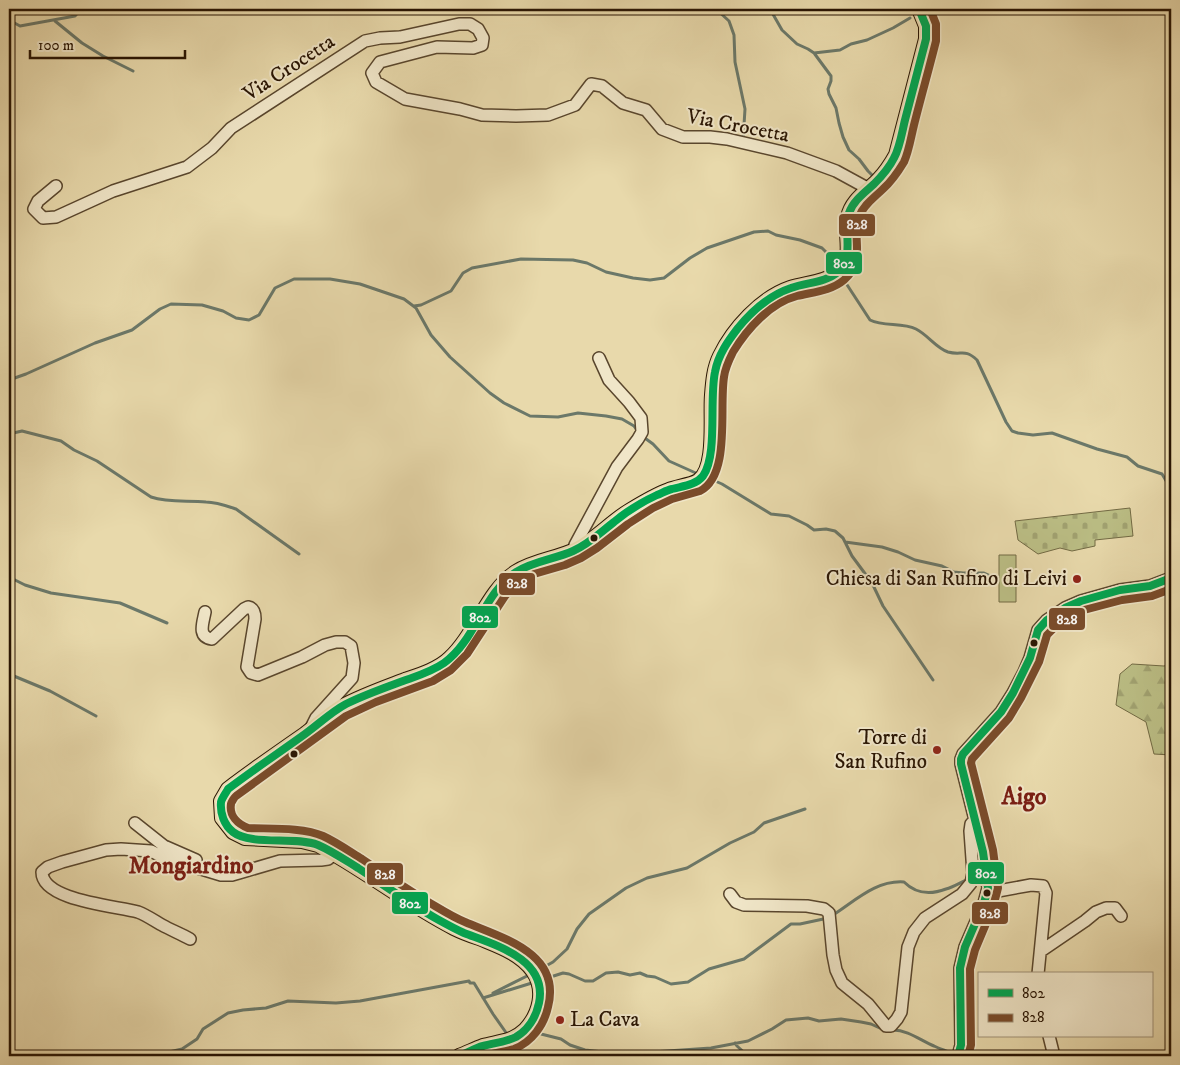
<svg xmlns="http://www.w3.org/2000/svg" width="1180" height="1065" font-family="'IM FELL DW Pica',serif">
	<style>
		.forest { fill: url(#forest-firs); stroke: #726a44 }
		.cemetery { fill: url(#cemetery-stones); stroke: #726a44 }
		.park { fill: #bbbe85; stroke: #726a44 }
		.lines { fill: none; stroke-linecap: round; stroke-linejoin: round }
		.stream { stroke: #6b7869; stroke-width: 3 }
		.minor-casing { stroke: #59462d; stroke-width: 14 }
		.major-casing { stroke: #291503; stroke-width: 16 }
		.minor { stroke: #f0e6c8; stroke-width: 11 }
		.major { stroke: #e8d9ab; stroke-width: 14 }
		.bus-1-casing { stroke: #f0e6c8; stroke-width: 11 }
		.bus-2-casing { stroke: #f0e6c8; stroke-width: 11 }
		.bus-1 { stroke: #00a651; stroke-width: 8 }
		.bus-2 { stroke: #7a4b2a; stroke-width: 8 }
		.bus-dot { fill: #291503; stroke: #f0e6c8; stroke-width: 2 }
		.poi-dot { fill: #8f2418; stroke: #f0e6c8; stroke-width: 2 }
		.labels { text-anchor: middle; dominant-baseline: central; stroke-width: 4; stroke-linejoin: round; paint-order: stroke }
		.street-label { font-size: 21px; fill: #291503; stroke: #f0e6c8 }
		.poi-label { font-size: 21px; fill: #291503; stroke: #f0e6c8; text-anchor: end }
		.quarter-label { font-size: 24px; font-weight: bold; fill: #7a1f14; stroke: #f0e6c8 }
		.line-badge { stroke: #f0e6c8; stroke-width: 2 }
		.badge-label { font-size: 14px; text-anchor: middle; font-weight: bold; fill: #fff }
	</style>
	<defs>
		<pattern id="forest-firs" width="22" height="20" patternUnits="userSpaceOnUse" patternTransform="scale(1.25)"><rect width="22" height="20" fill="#bbbe85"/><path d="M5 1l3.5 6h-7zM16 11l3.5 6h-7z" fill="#a1a271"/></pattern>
		<pattern id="cemetery-stones" width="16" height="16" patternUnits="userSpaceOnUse" patternTransform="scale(1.25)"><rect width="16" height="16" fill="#bbbe85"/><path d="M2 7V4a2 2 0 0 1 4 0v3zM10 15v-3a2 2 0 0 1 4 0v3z" fill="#a1a271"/></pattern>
	</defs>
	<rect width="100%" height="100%" fill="#e8d9ab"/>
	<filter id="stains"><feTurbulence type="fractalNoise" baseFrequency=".004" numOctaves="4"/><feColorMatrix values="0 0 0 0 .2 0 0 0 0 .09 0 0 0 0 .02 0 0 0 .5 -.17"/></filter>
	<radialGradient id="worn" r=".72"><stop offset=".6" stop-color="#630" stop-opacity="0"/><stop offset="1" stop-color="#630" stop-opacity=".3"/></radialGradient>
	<!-- forest -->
	<path class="forest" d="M1132,664L1164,666L1171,664V755L1154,754L1146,722L1116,705L1120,674Z"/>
	<!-- cemetery -->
	<path class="cemetery" d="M1130,508L1133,536L1095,540V546L1072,551L1060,548L1038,554L1018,540L1015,521Z"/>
	<!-- park -->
	<path class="park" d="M999,555H1016V602H999Z"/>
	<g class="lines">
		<!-- stream -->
		<path class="stream" d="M716,9L729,21L734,35L735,62L745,109L743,141
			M770,9L782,30L797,44L808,49L814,53L831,76V81L828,89L829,94L836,108L839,123L843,137L849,150L859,159L868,171L875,178
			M9,20L20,26L75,16L81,9
			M55,21L82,43L103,56L133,71
			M814,53L840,50L851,44L867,40L893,28L910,18
			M840,274L870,320C884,327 902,322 916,329C928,335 936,348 948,352C962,356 964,348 977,360L1006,422L1012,431L1018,433L1033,435L1052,433L1097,449L1127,457L1138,466L1162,474L1171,489
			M414,306L421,305L451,291L463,273L472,268L521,259L573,260L587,263L606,272L633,278L650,280L664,278L690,258L707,248L754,232L768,231L776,235L800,240L822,248L830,256L834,265L837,269
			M9,380L26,374L95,343L132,330L160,309L171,304L202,305L223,311L236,318L249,320L259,315L275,288L294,279H330L360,284L404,299L416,308L431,335L450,357L490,393L504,403L530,416L558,417L578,413L606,416L622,419L634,426L638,431
			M9,434L22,431L61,441L74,450L97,461L151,497C169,503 188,500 206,502C216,502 227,506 236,509L299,554
			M642,436L653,444L669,461L698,474
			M706,477L722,484L771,514L789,516L807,525L814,530L826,529L835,531L843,538L852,556L872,583L883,606L933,680
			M845,542L882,547L898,552L915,560L942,566L954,572L963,573H984L995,578
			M9,577L25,585L51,593L120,603L167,623
			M9,674L50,691L96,716
			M833,915C855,901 876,880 904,882C916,894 930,895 946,889C954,887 961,882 969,879
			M537,971L553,962L567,949L577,929L589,914L626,888L647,878L687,868L730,843L754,832L764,823L805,809
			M541,980L563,973L569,974L585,981H593L606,973L618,972L630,975L640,973L647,976L655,977L671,984L688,982L709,969L744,959L791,924H800L828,918
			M493,993L529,975
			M483,998L535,982
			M893,1030C908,1030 920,1040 934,1046C940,1049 947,1051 953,1054L955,1056
			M529,1033H537L561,1039L570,1045L585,1050L621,1054L624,1056
			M735,1043L737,1046L748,1056
			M9,1052L33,1056
			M112,1056L119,1055L141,1056
			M152,1056L182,1049L197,1039L203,1029L228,1013L243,1010L266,1008L288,1001L336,1003L360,1001L469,981L470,983H474L493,1014L507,1034H510
			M645,1056L653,1052L711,1048L748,1041L772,1029L786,1020L808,1018L819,1021L841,1019L861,1022L871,1024L884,1030"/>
		<defs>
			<path id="minor" d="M56,186L38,201L34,209L43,218L56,217L113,191L187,167L212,148L231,128L365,41L380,38L400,37L459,24H470L478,29L483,38L482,45L473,48L437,47L380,62L372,73L376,82L405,99L460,109L482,115L516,116L548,115L575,105L591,84L602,86L623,103L646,110L662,129L683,137H710L727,139L787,153L836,171L869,189
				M575,550V545L617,467L638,439L642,432L641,418L629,402L609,380L599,358
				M205,612C203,623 197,637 212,639L244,609L248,607C254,608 255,613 255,619L247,667L251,673L258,675L302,657L325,645L336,642H345L351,646L354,663L352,678L316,718L312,726
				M135,823L164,846L196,860
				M232,872L239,873L280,861L321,860L328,859L334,854
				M987,893L1031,885L1043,886L1046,893L1038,974
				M730,894L736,902L744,905L807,906L824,909L829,913L833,955L836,970L842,983L868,1004L886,1026H891L897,1019L901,1012L908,947L914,932L925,918L962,894L971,883L973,873L970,831L971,824L973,822
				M190,939C181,934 171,930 162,925C155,921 146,915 138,912C118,906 42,901 42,872L48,867L62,862L106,850L121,849L151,851L165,858L221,875H232L239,873
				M1041,951L1085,921L1096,912L1106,908H1115L1121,916
				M1049,1036L1054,1056
				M958,1056L961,1045L960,968L965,947L984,903L988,888L983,852L961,764V759L963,754L1001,712L1013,693L1024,672L1030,658L1038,630L1047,620L1065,608L1081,601L1120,590L1150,586L1171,578"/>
			<path id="major" d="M459,1056C467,1053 475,1049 483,1046C498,1042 513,1042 525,1030C540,1014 546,990 533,971C520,953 498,946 479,938C470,935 462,932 454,928C407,904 365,870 318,845L302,841L245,838L233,832L222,818L221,801L228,789C253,770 279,752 305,734C317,725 328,715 341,707C361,696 384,688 405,680C420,675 439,669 450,658C475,635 488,590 516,572C535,560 557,559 577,549C596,539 611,522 629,511C642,503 655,495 669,490C676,487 692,485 698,481C717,468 710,416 712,395C713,382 714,368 720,356C733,329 761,298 790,288C805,283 824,283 837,273C856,258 843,235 848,217C852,199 867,192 879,179C886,172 891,164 896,155L926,39V26L919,9"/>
		</defs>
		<!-- minor casing -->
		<use href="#minor" class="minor-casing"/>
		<!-- major casing -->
		<use href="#major" class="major-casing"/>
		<!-- minor -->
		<use href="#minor" class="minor"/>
		<!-- major -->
		<use href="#major" class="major"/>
		<defs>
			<path id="bus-1" d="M459,1056C467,1053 475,1048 483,1046C494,1043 506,1042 516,1037C528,1030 536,1017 539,1003C548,959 495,945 464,933C455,929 446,924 437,919C410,904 384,885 358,868C345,860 332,851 318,845C295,836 251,846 233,832C224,825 220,813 221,802C222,798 226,793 228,789C253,770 280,752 305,734C319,724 331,712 346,704C364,695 384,688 403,681C417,676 431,672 444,663C476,640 483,594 516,572C533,561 555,559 573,551C589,544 601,532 614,522C627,511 642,502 657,495C662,493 667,490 672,489C683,486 696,485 703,476C718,455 709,400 715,372C718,355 728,341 738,328C752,311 770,295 791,288C807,282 825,283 838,272C855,257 843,233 849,213C853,201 864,193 874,184C882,176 889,168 894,158C900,147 902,132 905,120C912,93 919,66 926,39V26L919,9
				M958,1056L961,1045L960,968L965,947L984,903L988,888L983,852L961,764V759L963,754L1001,712L1013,693L1030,658L1038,630L1047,620L1065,608L1081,601L1120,590L1150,586L1171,578"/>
			<path id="bus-2" d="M484,1056C494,1053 504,1052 514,1049C532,1042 544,1025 548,1007C562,953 502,938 465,922C455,918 445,912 435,906C410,891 386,875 362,859C349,851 336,842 323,836C303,827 269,829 248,828C238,824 229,816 231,804C231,803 235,796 236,796L346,716L376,702L433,681L451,670L467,654L505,596L513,587L522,580L534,574L565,565L581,558L597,548L628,524L653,508L672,499L700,491C731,475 719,408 724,377C725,368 729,360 733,352C747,329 770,303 797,296C813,292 831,291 844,280C867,260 851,240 859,217C863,205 875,197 883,189C892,181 898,172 904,162C909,151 911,137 914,125C921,97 929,69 936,41V24L930,9
				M968,1056L971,1045L970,969L975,950L993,907L998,888L993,850L971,763L972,759L1009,718L1021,698L1039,662L1047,635L1054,628L1070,617L1084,610L1122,600L1152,596L1171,589"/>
		</defs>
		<!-- bus-1 casing -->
		<use href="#bus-1" class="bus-1-casing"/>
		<!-- bus-2 casing -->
		<use href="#bus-2" class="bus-2-casing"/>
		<!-- bus-1 -->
		<use href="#bus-1" class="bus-1"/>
		<!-- bus-2 -->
		<use href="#bus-2" class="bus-2"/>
	</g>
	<!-- markers -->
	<g class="bus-dot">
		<circle cx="594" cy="538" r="4.5"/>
		<circle cx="1034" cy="643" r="4.5"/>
		<circle cx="294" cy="754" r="4.5"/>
		<circle cx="987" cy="893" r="4.5"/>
	</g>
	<g class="poi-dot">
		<circle cx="1077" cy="579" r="5"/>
		<circle cx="937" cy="750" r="5"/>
		<circle cx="560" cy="1020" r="5"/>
	</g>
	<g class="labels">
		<!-- street labels -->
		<g class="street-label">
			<text transform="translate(289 68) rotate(-33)">Via Crocetta</text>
			<text transform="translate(738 126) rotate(11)">Via Crocetta</text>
		</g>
		<!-- poi labels -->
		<g class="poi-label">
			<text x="1067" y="579">Chiesa di San Rufino di Leivi</text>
			<text x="927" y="738">Torre di<tspan x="927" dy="24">San Rufino</tspan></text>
			<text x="570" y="1020" text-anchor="start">La Cava</text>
		</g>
		<!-- quarter labels -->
		<g class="quarter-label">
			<text x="1024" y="797">Aigo</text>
			<text x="191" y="866">Mongiardino</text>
		</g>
	</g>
	<g class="line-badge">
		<rect x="838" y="213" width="38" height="24" rx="5" fill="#7a4b2a"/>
		<rect x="825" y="251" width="38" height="24" rx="5" fill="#00a651"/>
		<rect x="498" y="572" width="38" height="24" rx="5" fill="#7a4b2a"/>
		<rect x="461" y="605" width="38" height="24" rx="5" fill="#00a651"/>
		<rect x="1048" y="607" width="38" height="24" rx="5" fill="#7a4b2a"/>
		<rect x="967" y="861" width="38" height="24" rx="5" fill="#00a651"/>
		<rect x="366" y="862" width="38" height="24" rx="5" fill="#7a4b2a"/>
		<rect x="391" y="891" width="38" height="24" rx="5" fill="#00a651"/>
		<rect x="971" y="901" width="38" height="24" rx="5" fill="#7a4b2a"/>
	</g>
	<g class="badge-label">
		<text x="857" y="229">828</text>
		<text x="844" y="268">802</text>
		<text x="517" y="588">828</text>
		<text x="480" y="622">802</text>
		<text x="1067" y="624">828</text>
		<text x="986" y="878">802</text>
		<text x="385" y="879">828</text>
		<text x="410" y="908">802</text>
		<text x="990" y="918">828</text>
	</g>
	<!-- margin -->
	<rect width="1180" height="1065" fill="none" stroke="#e8d9ab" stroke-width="30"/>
	<rect x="10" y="10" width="1160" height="1045" fill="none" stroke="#291503" stroke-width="2.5"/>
	<rect x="15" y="15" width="1150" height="1035" fill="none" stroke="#291503"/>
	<!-- legend -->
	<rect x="978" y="972" width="175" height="65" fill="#f0e6c8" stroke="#a09279"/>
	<rect x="988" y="989" width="25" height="8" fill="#00a651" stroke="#a09279"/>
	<text x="1022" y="998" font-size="15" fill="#291503">802</text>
	<rect x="988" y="1014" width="25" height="8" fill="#7a4b2a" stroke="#a09279"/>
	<text x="1022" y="1022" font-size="15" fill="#291503">828</text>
	<!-- scale -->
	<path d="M30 50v8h155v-8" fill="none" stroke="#291503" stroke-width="2.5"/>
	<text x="38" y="50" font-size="15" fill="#291503" stroke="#f0e6c8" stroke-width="4" paint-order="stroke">100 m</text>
	<rect width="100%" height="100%" filter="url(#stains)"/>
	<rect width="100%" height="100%" fill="url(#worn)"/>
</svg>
